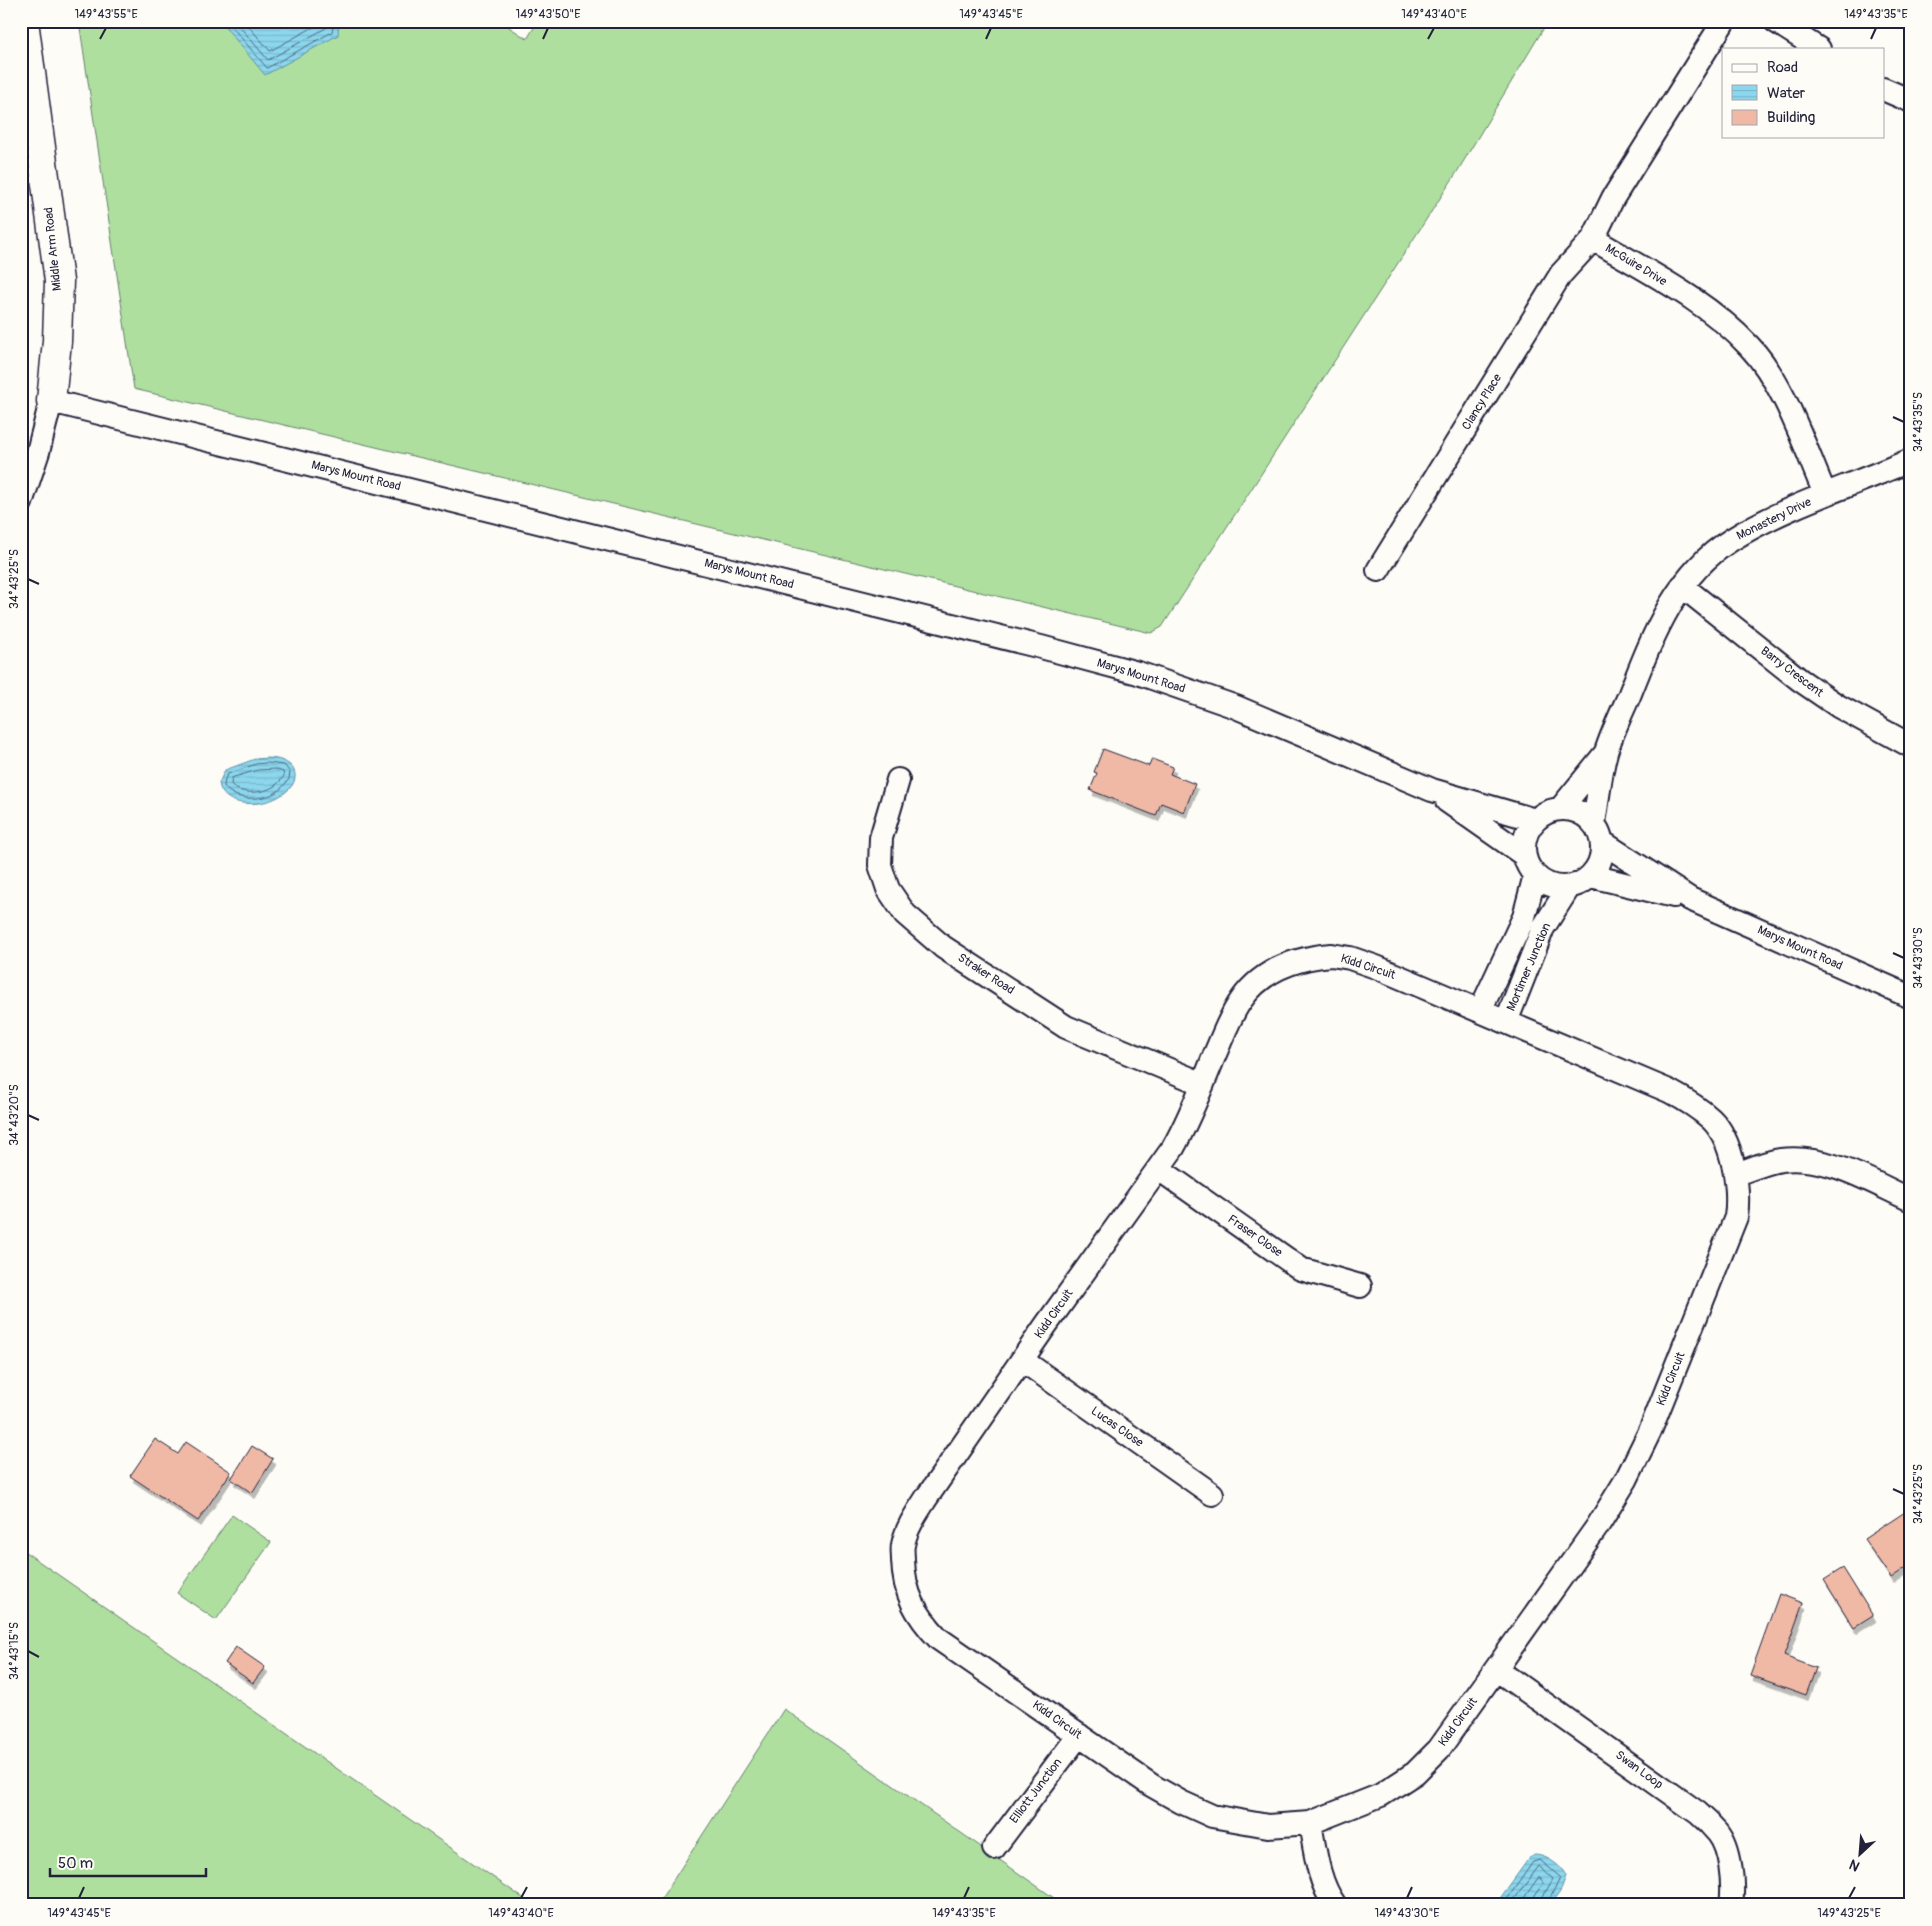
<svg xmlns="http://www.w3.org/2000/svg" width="1932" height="1926" font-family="Pangolin,sans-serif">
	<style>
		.grass { fill: #aedf9f; stroke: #68806d }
		.water { fill: url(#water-rules); stroke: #628fa6 }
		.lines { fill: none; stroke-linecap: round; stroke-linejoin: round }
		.shore { stroke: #4c6a82; stroke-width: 1 }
		.building { fill: #f0b9a5; stroke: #22223b; filter: url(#shadow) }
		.minor-casing { stroke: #22223b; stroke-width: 26 }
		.major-casing { stroke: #22223b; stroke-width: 31 }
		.minor { stroke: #fdfcf7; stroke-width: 22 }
		.major { stroke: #fdfcf7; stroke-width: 28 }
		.ticks { fill: none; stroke: #22223b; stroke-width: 2 }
		.labels { text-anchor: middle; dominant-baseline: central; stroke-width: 4; stroke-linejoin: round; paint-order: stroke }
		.street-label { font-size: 12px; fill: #22223b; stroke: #fdfcf7 }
		.neatline { fill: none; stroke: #22223b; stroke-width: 2 }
		.ticks-label { font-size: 12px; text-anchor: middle; fill: #22223b }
	</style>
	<defs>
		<pattern id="water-rules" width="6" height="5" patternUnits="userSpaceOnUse" patternTransform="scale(1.25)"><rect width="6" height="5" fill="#8cd7ed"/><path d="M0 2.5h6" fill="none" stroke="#78b8cc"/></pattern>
		<filter id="shadow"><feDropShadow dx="3" dy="5.5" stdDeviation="0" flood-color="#0004"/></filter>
	</defs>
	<rect width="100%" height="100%" fill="#fdfcf7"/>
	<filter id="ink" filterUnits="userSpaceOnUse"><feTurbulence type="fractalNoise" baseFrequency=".02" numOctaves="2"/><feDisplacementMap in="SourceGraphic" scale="10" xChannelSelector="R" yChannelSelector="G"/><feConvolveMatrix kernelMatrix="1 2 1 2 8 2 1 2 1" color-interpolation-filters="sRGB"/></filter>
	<g filter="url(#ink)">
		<!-- grass -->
		<path class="grass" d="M79,21H500L527,39L538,21H1548L1457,172L1162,627L1151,633L134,389Z
			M232,1515L271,1542L216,1620L177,1593Z
			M21,1549L533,1905H21Z
			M784,1709L1064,1905H657Z"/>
		<!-- water -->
		<path class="water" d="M225,21H339L338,35L265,75L222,23Z
			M268,758C299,759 305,783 278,797C260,807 222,808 219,783L225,770L255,759Z
			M1535,1855C1546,1855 1562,1866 1566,1876L1560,1892L1551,1904L1498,1905V1901L1527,1861L1530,1857Z"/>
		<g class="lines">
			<!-- shore -->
			<path class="shore" d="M227,21L267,68L332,32L334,21
				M235,21L268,60L326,28L328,21
				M244,21L270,51L319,24L320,21
				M268,763L284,765L290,772L289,779C285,784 281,790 275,793C260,801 234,801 224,786L225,779L228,774L256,764Z
				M258,770L275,769L283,772L284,776C281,780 277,785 273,787C261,794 239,795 231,784L232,778Z
				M1503,1905L1533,1862L1540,1860L1560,1877L1547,1905
				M1510,1905L1539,1866L1553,1879L1542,1898L1541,1905
				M1519,1905L1538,1878H1541L1544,1882L1535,1895L1533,1905"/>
		</g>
		<!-- building -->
		<path class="building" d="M1103,749L1149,766L1152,759L1173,767L1170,774L1195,784L1184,812L1161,803L1156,816L1090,790L1097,773L1094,772Z
			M155,1439L178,1454L186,1442L231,1472L198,1521L130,1476Z
			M252,1446L273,1459L252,1493L231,1479Z
			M1911,1508V1564L1891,1578L1864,1539Z
			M1843,1568L1873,1616L1854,1628L1824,1580Z
			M1779,1594L1803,1603L1784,1656L1816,1668L1806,1695L1750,1675Z
			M236,1647L265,1667L253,1683L225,1663Z"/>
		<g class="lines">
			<defs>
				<path id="minor" d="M1724,21L1613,198L1593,239C1646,271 1706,300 1749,346C1784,382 1805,448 1825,494
					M1775,21L1819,49
					M1883,89L1911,101
					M21,503L38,452L51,401L1041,647L1138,673L1236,707L1432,790L1535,820
					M1378,570L1561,274L1593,239
					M1682,586L1800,680L1838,706L1911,746
					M898,780L881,838L880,865L888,889L905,914L943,947L1066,1027L1203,1084
					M1447,801L1524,855
					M1561,808L1604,755
					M1524 848a39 39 0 1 1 78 0a39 39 0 1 1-78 0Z
					M1594,823C1598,800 1600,774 1606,752C1612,733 1621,714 1629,696C1652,638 1675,575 1731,540C1787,505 1851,486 1911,460
					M1602,842L1690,899L1911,997
					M1591,876L1674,896
					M1331,955L1350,958L1376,967L1669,1091C1684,1099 1698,1107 1711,1119C1733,1140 1740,1188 1736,1217L1650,1431L1626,1480L1597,1527L1439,1749L1415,1773L1381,1795L1310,1823L1268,1826L1212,1816L1181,1802L1151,1785L939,1639C916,1615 904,1594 903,1560C903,1555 902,1549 903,1545C906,1528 918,1511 927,1497L1046,1325L1173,1148C1190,1118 1202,1086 1215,1054C1223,1036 1230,1015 1242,999C1263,969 1297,958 1331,955Z
					M1480,1011L1524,917L1535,875
					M1506,1022L1543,928L1569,887
					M1159,1169L1301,1269L1360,1286
					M1737,1174C1751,1169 1766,1162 1781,1160C1827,1154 1871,1182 1911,1200
					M1022,1360L1212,1494
					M1496,1669L1698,1813C1705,1819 1712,1826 1718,1833C1731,1849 1734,1885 1731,1905
					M1310,1823C1315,1850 1318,1882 1335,1905
					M994,1848L1079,1735"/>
				<path id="major" d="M24,21L59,281L57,341L51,401"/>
			</defs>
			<!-- minor casing -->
			<use href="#minor" class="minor-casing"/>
			<!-- major casing -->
			<use href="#major" class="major-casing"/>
			<!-- minor -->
			<use href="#minor" class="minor"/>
			<!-- major -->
			<use href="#major" class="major"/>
		</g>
	</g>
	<!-- ticks -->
	<path class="ticks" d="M100,39L106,28M543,39L548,28M986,39L991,28M1428,39L1434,28M1871,39L1876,28M1893,417L1904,422M28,579L39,584M1893,953L1904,958M28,1115L39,1120M1893,1489L1904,1494M28,1651L39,1657M79,1898L84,1887M521,1898L527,1887M964,1898L969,1887M1407,1898L1412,1887M1849,1898L1855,1887"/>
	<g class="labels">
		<!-- street labels -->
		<g class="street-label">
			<text transform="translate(53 249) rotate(-96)">Middle Arm Road</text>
			<text transform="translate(1636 265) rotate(31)">McGuire Drive</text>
			<text transform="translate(1482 402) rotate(-58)">Clancy Place</text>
			<text transform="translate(356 476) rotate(14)">Marys Mount Road</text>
			<text transform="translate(1774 519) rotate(-26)">Monastery Drive</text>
			<text transform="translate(749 574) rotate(14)">Marys Mount Road</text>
			<text transform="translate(1792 672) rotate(37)">Barry Crescent</text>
			<text transform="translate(1141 676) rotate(17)">Marys Mount Road</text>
			<text transform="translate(1800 948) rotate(24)">Marys Mount Road</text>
			<text transform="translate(1368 967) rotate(18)">Kidd Circuit</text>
			<text transform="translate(1529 967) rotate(-67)">Mortimer Junction</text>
			<text transform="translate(986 974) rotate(33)">Straker Road</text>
			<text transform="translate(1255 1236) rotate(35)">Fraser Close</text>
			<text transform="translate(1054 1314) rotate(-55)">Kidd Circuit</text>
			<text transform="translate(1671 1379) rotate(-68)">Kidd Circuit</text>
			<text transform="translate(1117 1427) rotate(35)">Lucas Close</text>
			<text transform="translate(1057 1720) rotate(35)">Kidd Circuit</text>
			<text transform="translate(1458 1722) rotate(-54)">Kidd Circuit</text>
			<text transform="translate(1639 1770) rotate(36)">Swan Loop</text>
			<text transform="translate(1036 1791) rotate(-53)">Elliott Junction</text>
		</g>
	</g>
	<!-- margin -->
	<rect width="1932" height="1926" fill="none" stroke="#fdfcf7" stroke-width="55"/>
	<!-- legend -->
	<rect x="1722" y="48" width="162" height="90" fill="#fdfcf7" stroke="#a5a5ac"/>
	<rect x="1732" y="64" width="25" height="8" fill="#fdfcf7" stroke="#a5a5ac"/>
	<text x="1767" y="72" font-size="15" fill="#22223b">Road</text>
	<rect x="1732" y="85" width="25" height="15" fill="url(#water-rules)" stroke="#a5a5ac"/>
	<text x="1767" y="98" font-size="15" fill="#22223b">Water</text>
	<rect x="1732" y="110" width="25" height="15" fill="#f0b9a5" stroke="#a5a5ac"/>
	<text x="1767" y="122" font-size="15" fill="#22223b">Building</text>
	<!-- north arrow -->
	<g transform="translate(1860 1854) rotate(206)" stroke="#fdfcf7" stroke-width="4" paint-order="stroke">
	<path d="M0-4L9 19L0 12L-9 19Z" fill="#22223b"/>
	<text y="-8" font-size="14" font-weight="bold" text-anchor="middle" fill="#22223b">N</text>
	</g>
	<!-- scale -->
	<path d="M50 1868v8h156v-8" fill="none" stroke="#22223b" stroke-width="2.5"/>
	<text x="58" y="1868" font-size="15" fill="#22223b" stroke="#fdfcf7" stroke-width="4" paint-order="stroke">50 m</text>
	<rect x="28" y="28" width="1876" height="1870" class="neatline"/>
	<g class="ticks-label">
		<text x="106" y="18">149°43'55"E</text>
		<text x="548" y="18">149°43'50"E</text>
		<text x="991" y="18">149°43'45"E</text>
		<text x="1434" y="18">149°43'40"E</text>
		<text x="1876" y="18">149°43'35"E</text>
		<text transform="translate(1918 422) rotate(-90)" y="4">34°43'35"S</text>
		<text transform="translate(14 579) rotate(-90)" y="4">34°43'25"S</text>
		<text transform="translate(1918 958) rotate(-90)" y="4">34°43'30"S</text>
		<text transform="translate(14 1115) rotate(-90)" y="4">34°43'20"S</text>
		<text transform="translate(1918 1494) rotate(-90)" y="4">34°43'25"S</text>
		<text transform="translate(14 1651) rotate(-90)" y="4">34°43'15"S</text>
		<text x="79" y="1917">149°43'45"E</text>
		<text x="521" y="1917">149°43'40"E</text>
		<text x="964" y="1917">149°43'35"E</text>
		<text x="1407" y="1917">149°43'30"E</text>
		<text x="1849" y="1917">149°43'25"E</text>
	</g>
</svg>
